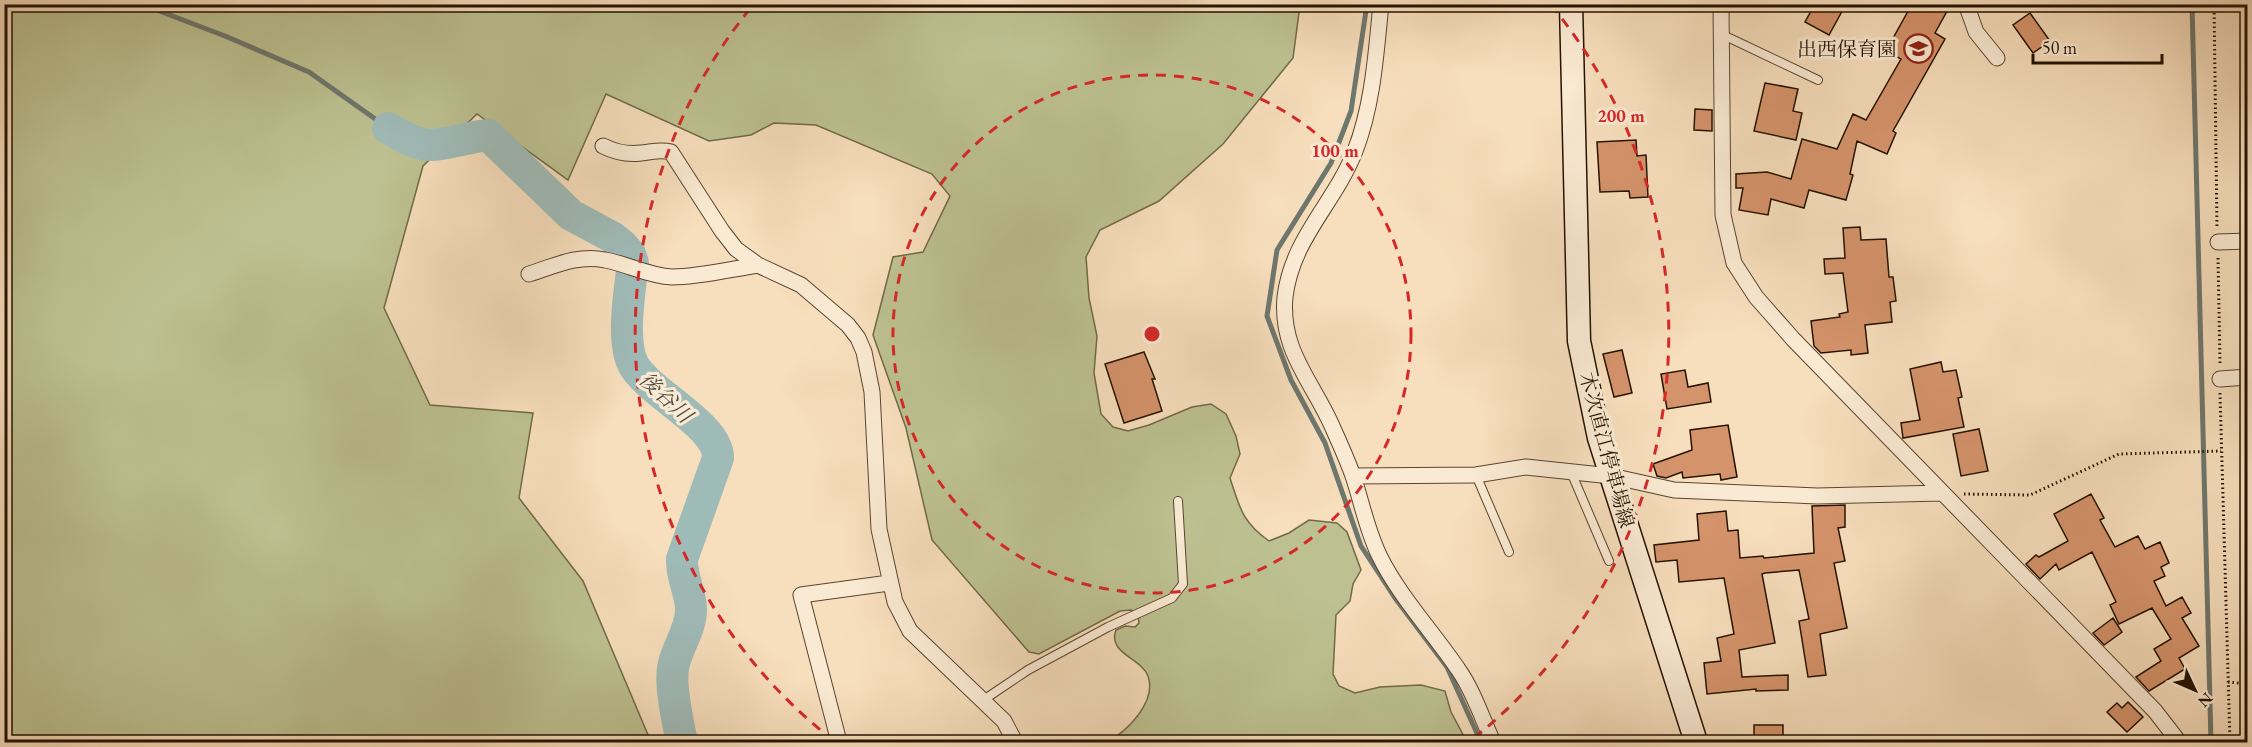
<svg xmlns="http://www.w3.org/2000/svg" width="2252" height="747" font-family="'EB Garamond','Noto Serif JP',serif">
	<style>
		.green { fill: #bdc191; stroke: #706a48; stroke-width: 1.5 }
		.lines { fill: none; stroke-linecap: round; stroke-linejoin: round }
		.stream { stroke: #6e776e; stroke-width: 5 }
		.river { stroke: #9fbbb8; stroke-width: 32 }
		.building { fill: #d5936b; stroke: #241200; stroke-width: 1.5 }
		.lane-casing { stroke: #59452f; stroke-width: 10 }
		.street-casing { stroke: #59452f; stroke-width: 17 }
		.secondary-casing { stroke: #241200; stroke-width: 25 }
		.path { stroke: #241200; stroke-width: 3; stroke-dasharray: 1.5 3; stroke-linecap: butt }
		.lane { stroke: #faead3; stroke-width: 8 }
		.street { stroke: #faead3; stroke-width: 15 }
		.secondary { stroke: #faead3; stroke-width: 22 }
		.ring { fill: none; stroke: #d62828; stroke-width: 3; stroke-dasharray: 10 8 }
		.labels { text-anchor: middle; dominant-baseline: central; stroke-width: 6; stroke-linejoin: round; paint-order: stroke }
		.poi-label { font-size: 20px; fill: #241200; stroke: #faead3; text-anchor: end }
		.street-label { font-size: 20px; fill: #241200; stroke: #faead3 }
		.water-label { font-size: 21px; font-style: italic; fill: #4f4d40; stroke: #faead3 }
		.centre { fill: #d62828; stroke: #faead3; stroke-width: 3 }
		.ring-label { font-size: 18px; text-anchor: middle; font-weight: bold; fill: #d62828; stroke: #faead3; stroke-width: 6; stroke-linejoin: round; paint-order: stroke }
	</style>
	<rect width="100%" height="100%" fill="#f7debc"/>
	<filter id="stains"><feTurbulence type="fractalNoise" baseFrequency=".00333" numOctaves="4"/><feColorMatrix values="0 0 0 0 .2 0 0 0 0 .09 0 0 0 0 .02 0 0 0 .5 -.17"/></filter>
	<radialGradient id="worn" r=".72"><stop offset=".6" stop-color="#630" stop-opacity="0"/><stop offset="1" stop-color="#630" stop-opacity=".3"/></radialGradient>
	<!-- green -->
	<path class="green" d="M4,5H1300L1293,58L1223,144L1159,201L1100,230L1086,257L1089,298L1097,336L1094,373L1101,414L1113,427L1128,431L1149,425L1192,407L1211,404L1226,414L1236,436L1240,454L1230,478C1240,508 1242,522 1269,541L1289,533L1309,520L1337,523L1347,532L1361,570L1353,584L1350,601L1336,615L1333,674L1339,686L1355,693L1380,687L1421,685L1445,691L1451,712L1467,742H1106C1127,733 1157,701 1148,676C1141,658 1107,653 1116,630L1125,626L1135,627L1139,623L1138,616L1131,610L1120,611L1039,654L1029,652L932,540L906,428L873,335L893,257L923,252L950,196L932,174L816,125L774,123L751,135L709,141L606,94L568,180L477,114L423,166L384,308L430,405L533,413L519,498L583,581L651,742H5Z"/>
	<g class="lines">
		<!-- stream -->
		<path class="stream" d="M141,4L225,36L309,72L388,128
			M1367,4L1351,111L1331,163L1277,250L1267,316L1291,380L1325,443L1361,546L1395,598L1447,667L1481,742
			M2192,4L2211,742"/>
		<!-- river -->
		<path class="river" d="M388,128C401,135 417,146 432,145C450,144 469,137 488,135L571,215L612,237L623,246L630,254L633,263C630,289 621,340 633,364C648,393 719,425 718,458L682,559C681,577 691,592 691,610C691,630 676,649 673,668C670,688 678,723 682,742"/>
	</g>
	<!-- building -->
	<path class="building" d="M1815,4H1846L1829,35L1805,22Z
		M1912,4H1951L1935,33L1945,39L1893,131L1896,133L1887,154L1857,141L1850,174L1853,175L1846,200L1809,190L1804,208L1771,199L1768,215L1739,210L1743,188H1736V174L1767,172L1791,179L1802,139L1837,149L1853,114L1866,120L1901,59L1886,51Z
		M2030,13L2050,41L2033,53L2013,25Z
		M1765,83L1798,89L1793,111L1802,113L1796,140L1754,131Z
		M1695,109L1712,110V131L1694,130Z
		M1636,140L1637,156L1646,155L1648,197L1630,198L1629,191L1600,192L1597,142Z
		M1860,227L1861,240L1886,239L1889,277H1893L1896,301L1890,302L1892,322L1865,325L1868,353L1851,355V350L1821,353L1814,346L1811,321L1840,317L1839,314L1848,312L1843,273L1825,274L1824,259L1845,258L1843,228Z
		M1622,350L1632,393L1614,397L1603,354Z
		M1144,352L1155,379H1152L1162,411L1124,423L1105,364Z
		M1941,362L1943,372L1956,370L1962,397L1958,398L1964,427L1903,438L1901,423L1920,420L1910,369Z
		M1685,370L1688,387L1708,383L1711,402L1667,409L1661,374Z
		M1728,425L1737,477L1721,480L1720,474L1683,478L1682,472L1666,478L1657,476L1653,464L1692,450L1690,430Z
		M1979,429L1988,471L1961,476L1953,434Z
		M2091,494L2104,518L2100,520L2115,547L2138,536L2145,549L2160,542L2169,563L2161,567L2165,576L2154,581L2166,606L2182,597L2191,613L2182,618L2199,646L2179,658L2185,669L2149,691L2136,677L2161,661L2154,649L2171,639L2152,608L2119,624L2110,605L2116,602L2092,552L2059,570L2056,564L2040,579L2026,564L2036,555L2039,557L2068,541L2054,514Z
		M1845,505V527L1838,528L1845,561L1834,563L1847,628L1820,634L1826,675L1808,677L1799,621L1809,619L1799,570L1765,573L1762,574L1775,643L1739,650L1742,677L1788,675V690L1756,691V689L1707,694L1704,663L1721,661L1717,638L1734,634L1724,578L1679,582L1677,560L1656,562L1654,545L1699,540L1697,514L1726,511L1728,531L1738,530L1740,558L1763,556L1764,558L1814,553L1812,506Z
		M2113,618L2122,632L2104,645L2093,633Z
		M2128,702L2143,717L2127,732L2107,712L2117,703L2122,708Z
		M1754,725H1783V742H1754Z"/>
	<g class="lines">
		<defs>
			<path id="lane" d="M1721,34L1818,80
				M1571,472L1609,561
				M1476,475L1509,552
				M982,701L1028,670L1108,627L1172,598L1183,584L1178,501"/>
			<path id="street" d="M1381,4C1376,53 1373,105 1355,151C1335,203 1292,238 1285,297C1280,350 1312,381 1332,426C1339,442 1347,459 1353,476C1362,503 1367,531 1380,557C1400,597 1433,632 1458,669C1473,690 1482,718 1493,742
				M1721,4L1723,215L1734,263L1756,297L1793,339L2155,711L2179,742
				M1966,4L1976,32L1997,58
				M603,146C615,152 627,155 641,153C652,152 660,149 671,152L722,231L736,249L758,265L801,285L848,325L858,338L864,352L872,392L879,529L895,602L910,631L1004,721L1015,742
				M2218,242L2248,241
				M529,274C554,266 579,254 605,260C628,264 648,276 672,277C699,277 731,269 758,265
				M2220,379L2248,377
				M1353,476L1476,475L1526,467L1611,476L1674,490L1817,496L1942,493
				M839,742L801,595L889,583"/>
			<path id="secondary" d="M1571,4L1579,341L1599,438L1696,742"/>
		</defs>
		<!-- lane casing -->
		<use href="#lane" class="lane-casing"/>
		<!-- street casing -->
		<use href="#street" class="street-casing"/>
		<!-- secondary casing -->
		<use href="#secondary" class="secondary-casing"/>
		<!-- path -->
		<path class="path" d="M2214,4L2217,228
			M2218,258L2220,363
			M2220,393L2230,742
			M1964,494L2030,495L2119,454L2221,451
			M2228,682L2248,684"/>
		<!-- lane -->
		<use href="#lane" class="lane"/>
		<!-- street -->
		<use href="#street" class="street"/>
		<!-- secondary -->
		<use href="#secondary" class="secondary"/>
	</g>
	<!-- distance rings -->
	<g class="ring">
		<circle cx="1152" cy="334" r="259"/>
		<path d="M834 741A517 517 0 0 1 753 5M1551 5A517 517 0 0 1 1470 741"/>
	</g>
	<!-- icons -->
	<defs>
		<symbol id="school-ring" viewBox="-11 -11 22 22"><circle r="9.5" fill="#faead3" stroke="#8f2418" stroke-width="1.5"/><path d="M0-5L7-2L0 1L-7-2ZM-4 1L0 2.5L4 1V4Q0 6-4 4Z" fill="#8f2418"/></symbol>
	</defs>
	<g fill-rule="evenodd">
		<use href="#school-ring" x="1902" y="32" width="33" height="33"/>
	</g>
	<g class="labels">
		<!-- poi labels -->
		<g class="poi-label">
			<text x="1897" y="49">出西保育園</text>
		</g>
		<!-- street labels -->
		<g class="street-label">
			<text transform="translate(1607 450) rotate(75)">木次直江停車場線</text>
		</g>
		<!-- water labels -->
		<g class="water-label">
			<text transform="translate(666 397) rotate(43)">後谷川</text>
		</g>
	</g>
	<circle cx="1152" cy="334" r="9" class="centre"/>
	<g class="ring-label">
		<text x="1621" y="122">200 m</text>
		<text x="1335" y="157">100 m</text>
	</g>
	<!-- margin -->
	<rect width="2252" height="747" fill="none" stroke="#f7debc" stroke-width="24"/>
	<rect x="6" y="6" width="2240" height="735" fill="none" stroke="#241200" stroke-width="3"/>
	<rect x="12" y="12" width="2228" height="723" fill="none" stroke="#241200" stroke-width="1.5"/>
	<!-- north arrow -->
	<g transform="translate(2195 690) rotate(134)" stroke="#faead3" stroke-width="4.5" paint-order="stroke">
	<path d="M0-4.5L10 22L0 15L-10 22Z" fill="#241200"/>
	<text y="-9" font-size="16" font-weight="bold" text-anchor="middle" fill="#241200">N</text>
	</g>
	<!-- scale -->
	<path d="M2033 54v9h129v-9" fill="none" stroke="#241200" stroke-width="3"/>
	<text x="2042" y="54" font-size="18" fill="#241200" stroke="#faead3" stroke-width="4.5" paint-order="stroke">50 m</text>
	<rect width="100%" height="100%" filter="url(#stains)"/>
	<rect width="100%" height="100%" fill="url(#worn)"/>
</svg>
